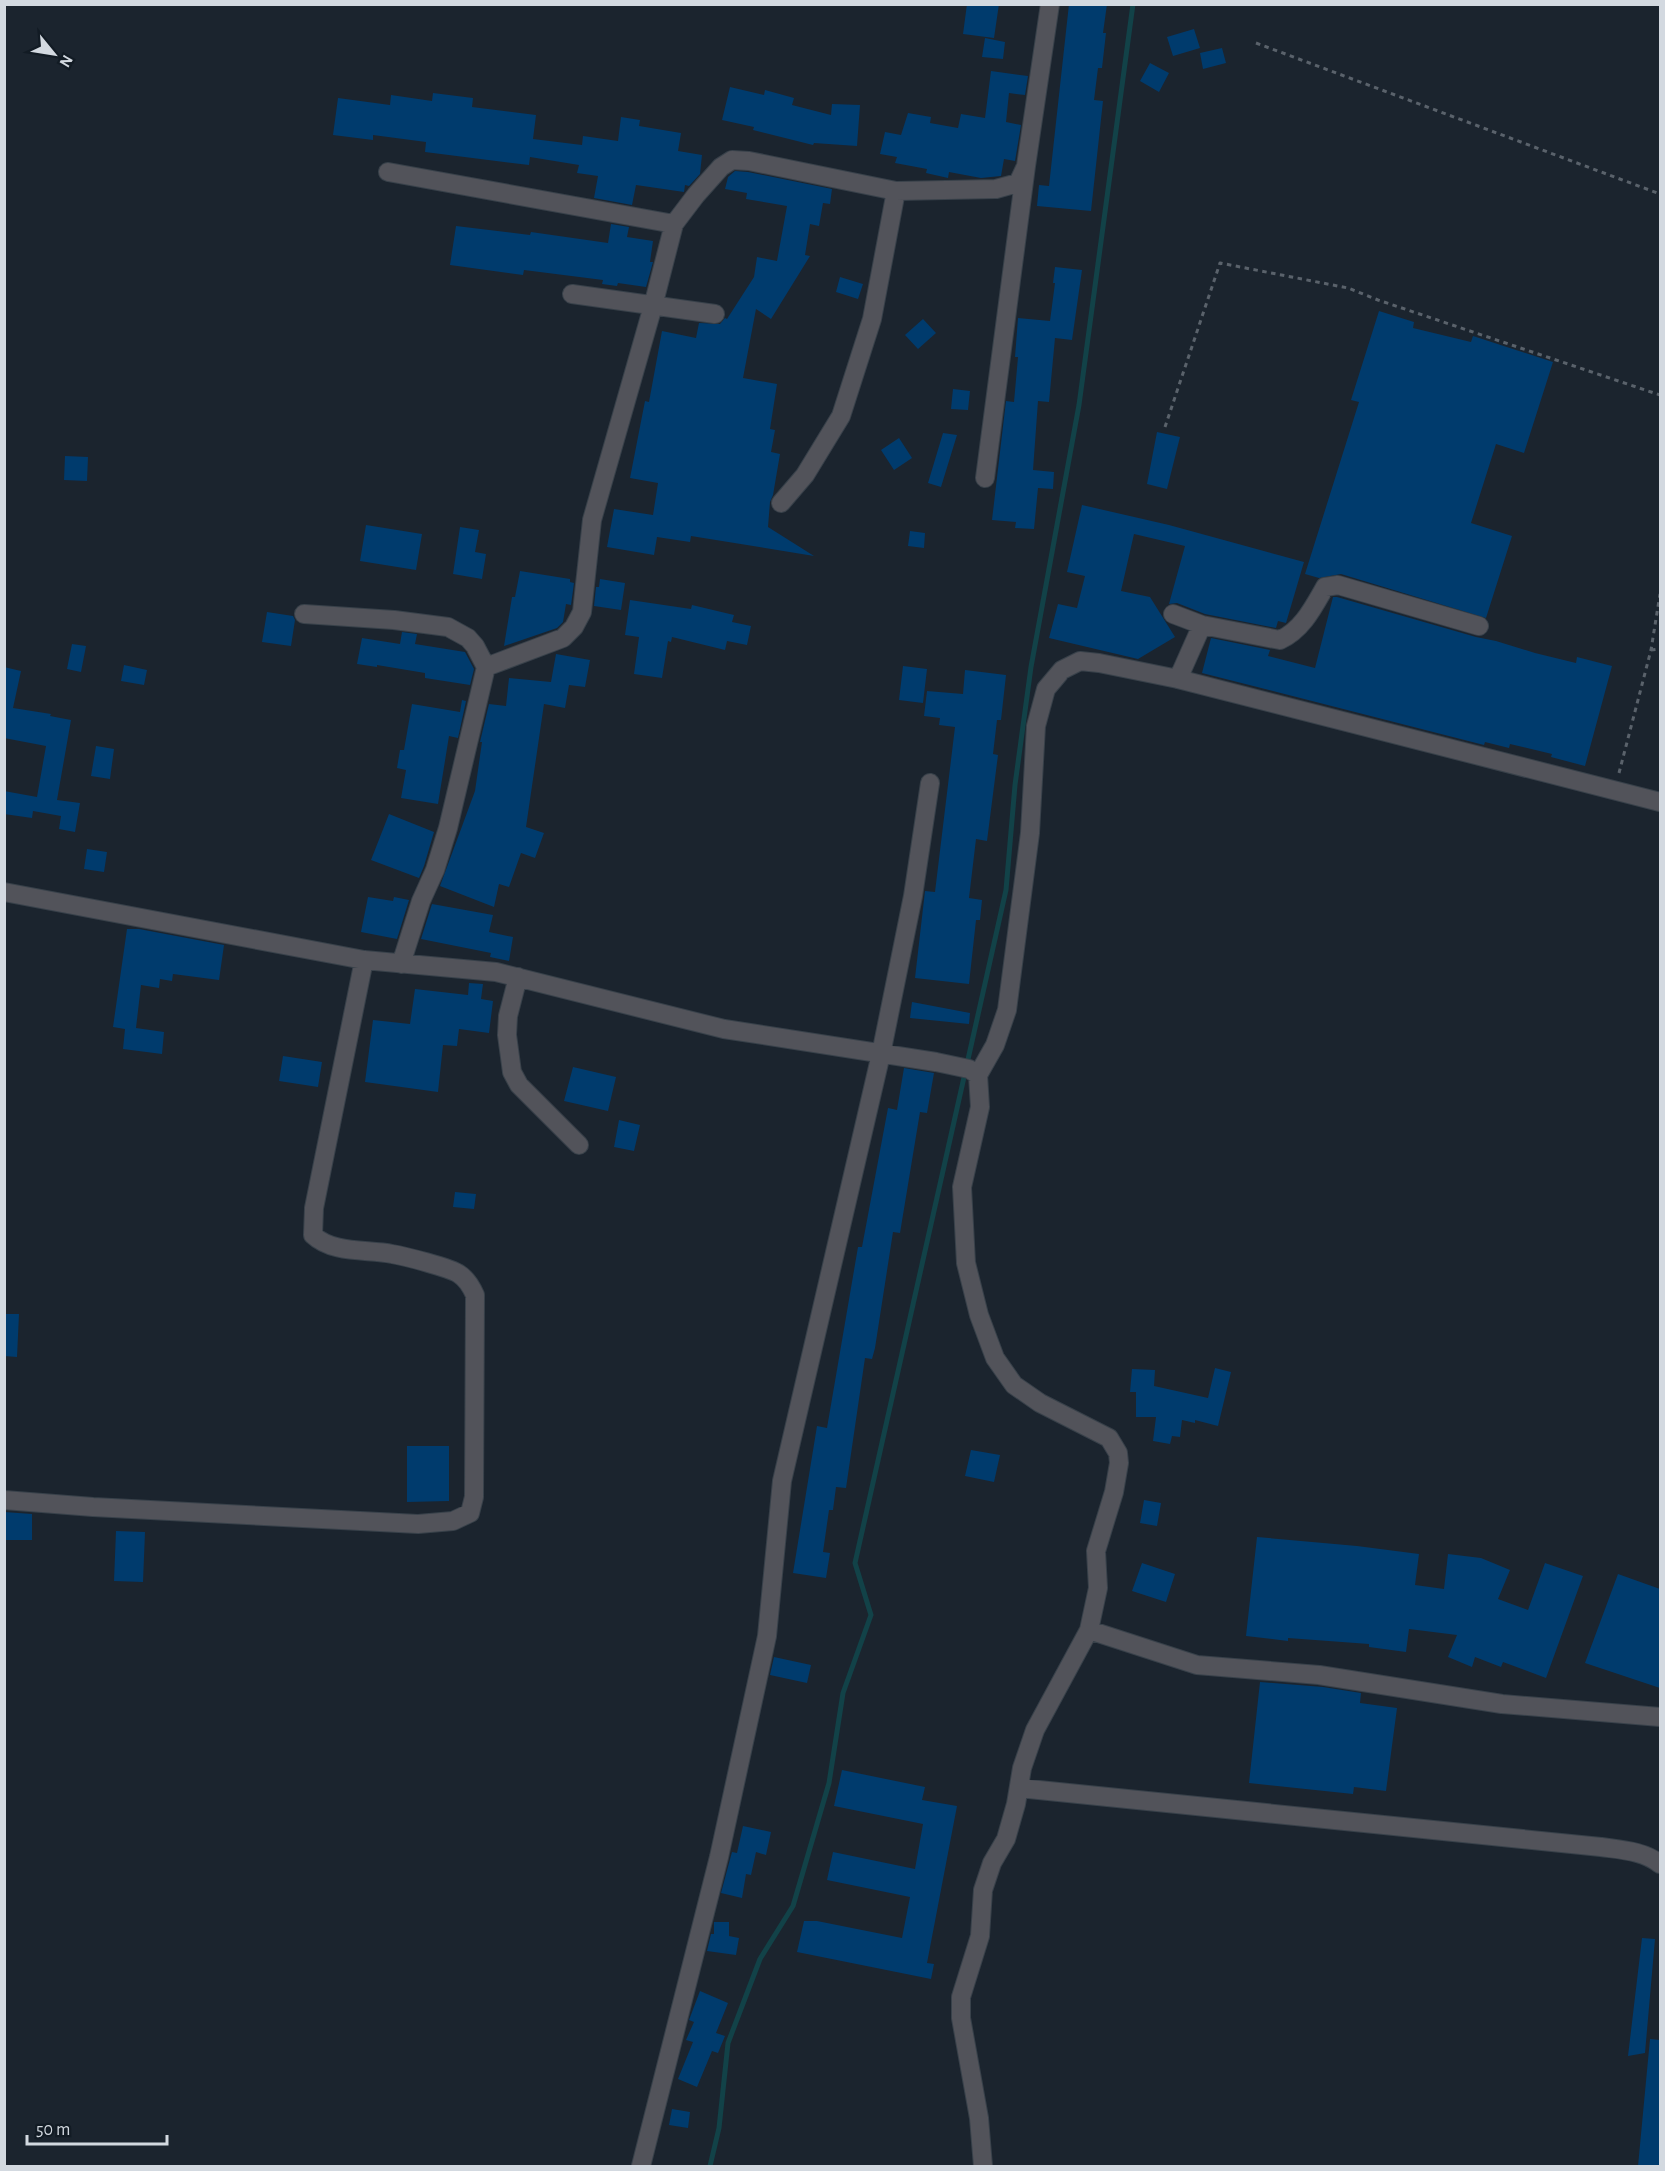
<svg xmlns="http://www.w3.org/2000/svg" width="1665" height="2171" font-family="'Alegreya Sans',sans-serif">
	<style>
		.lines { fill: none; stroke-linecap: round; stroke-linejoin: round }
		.stream { stroke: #124248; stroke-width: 5 }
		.building { fill: #003b6d }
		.minor-casing { stroke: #38414a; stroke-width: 20 }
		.path { stroke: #5a626b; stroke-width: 3; stroke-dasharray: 4.5 4.5; stroke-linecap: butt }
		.minor { stroke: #52535a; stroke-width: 18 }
	</style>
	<rect width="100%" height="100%" fill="#1b242e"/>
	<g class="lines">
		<!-- stream -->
		<path class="stream" d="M710,2166L719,2128L728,2043L760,1959L793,1906L829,1783L843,1693L871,1615L855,1563L1006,890L1015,785L1031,667L1079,405L1133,4"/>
	</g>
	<!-- building -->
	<path class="building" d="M967,4H999L994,38L963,34Z
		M1069,4H1107L1103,33H1106L1102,68H1098L1094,100L1103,101L1091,211L1037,206L1039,185L1049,186Z
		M1194,29L1200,48L1173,56L1167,37Z
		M985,38L1005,42L1003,59L982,57Z
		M1222,48L1226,63L1203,69L1200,53Z
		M1150,63L1169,73L1159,92L1140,81Z
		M991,71L1028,76L1025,95L1009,93L1006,122L1021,125L1015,161L1004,159L1001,176L981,178L949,172L948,178L926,173L927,169L895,163L897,157L880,154L885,132L901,135L908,113L931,117L930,123L958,128L961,114L985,118Z
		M730,87L764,95L765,90L794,98L792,105L831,115L832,104L860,105L857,146L814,143L813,145L753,130L754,127L722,120Z
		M433,93L473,98L472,107L536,115L533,139L582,145L583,136L618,141L621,117L640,120L639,126L681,133L678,151L702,155L700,174L689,186L685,185L684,192L636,185L632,205L594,198L598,176L577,173L579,165L530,157L529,165L425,152L426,142L373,135V140L333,135L338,98L390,105L391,95L432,101Z
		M735,171L748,172L832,189L830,204L823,203L819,226L810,224L805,255L810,256L771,319L756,309L743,378L777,384L770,429L775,430L771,452L780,454L773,495L770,502L768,527L814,556L691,536L690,542L657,537L654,555L607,547L614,509L653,515L658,483L630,478L645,401L649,402L662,331L696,338L699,323L720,324L725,318L727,319L754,277L757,257L777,261L787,206L746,199L747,193L725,189L728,177Z
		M611,224L629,227L627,237L653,241L650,262H653L646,287L618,283L617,286L602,284L603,280L524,270L523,275L450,265L456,226L530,235L531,232L608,243Z
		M1055,267L1082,270L1072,340L1055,338L1049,402L1038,401L1033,470L1054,472L1053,489L1038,488L1034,529L1015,528L1016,522L992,520L1006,401L1014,402L1018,357H1015L1018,318L1050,321L1055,283H1053Z
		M840,277L863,284L858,299L836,292Z
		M1379,311L1414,322L1413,328L1471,342L1473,336L1553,362L1524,453L1496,444L1471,523L1512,536L1486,618L1341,574L1319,578L1305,574L1359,402L1351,400Z
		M923,319L936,333L918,349L905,335Z
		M953,389L970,391L968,410L951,409Z
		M1157,432L1180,437L1167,489L1147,484Z
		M943,433L957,435L941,487L928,483Z
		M899,438L912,458L894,470L881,450Z
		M65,456L88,457L87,481L64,480Z
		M1082,505L1169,525L1304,562L1286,623L1278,621L1276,628L1205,614L1177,603L1169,604L1185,546L1134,534L1121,591L1150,597L1175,637L1138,659L1049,638L1058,604L1077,608L1085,576L1067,572Z
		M366,525L422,534L416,570L360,561Z
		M460,527L479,530L475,552L486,554L482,579L453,574Z
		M910,531L925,533L924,548L908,546Z
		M520,571L570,579V582L574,583L571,605L566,604L563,622L557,628L504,646L512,597H515Z
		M600,579L625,583L621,610L594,606L596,587H599Z
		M1333,597H1337L1476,637L1496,641L1535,653L1576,663L1577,657L1612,666L1585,766L1551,757L1552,754L1510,744L1509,748L1485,742L1484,745L1202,673L1211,638L1270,650L1268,656L1315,668Z
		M630,600L691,609L692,605L734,615L732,622L751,626L747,645L727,641L725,650L672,637L671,642L668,641L662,678L634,674L639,637L625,635Z
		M267,612L293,616L295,620L291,646L262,642Z
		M402,632L417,634L415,644L465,652L474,669L470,685L425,678V673L377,665V667L357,664L362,638L400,644Z
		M72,644L86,646L81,672L67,669Z
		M556,654L590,660L585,687L569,685L565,708L544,704L526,827L544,833L535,858L521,853L509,887L499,884L494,907L440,886L475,791L482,742H480L489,704L506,706L509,678L551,682Z
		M124,665L147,670L144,685L121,681Z
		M903,666L927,669L923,703L899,700Z
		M4,667L21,671L13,708L51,714L50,716L71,720L57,800L80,803L75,832L59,829L61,816L33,811L32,818L4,814V791L37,797L46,746L4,738Z
		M965,670L1006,675L1001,720H997L993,754L998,755L987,841L976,839L969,898L982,900L980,920H976L969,984L915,978L925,891L935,892L955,727L939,725L940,718L924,716L927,691L963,694Z
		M462,700L466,701L458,738L449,736L438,804L401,798L406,770L397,768L400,750H404L412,704L460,712Z
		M96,746L114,749L110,779L91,776Z
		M389,814L434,832L424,866L419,878L371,860Z
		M87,849L107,852L104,872L84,869Z
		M368,897L393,901L394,897L409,900L397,939L361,932Z
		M432,904L493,915L489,932L513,937L509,961L490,957L491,953L421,939Z
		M127,929H139L224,945L219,980L173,974L172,981L160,979L159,988L141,985L136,1028L164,1032L162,1054L123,1049L125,1029L113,1027Z
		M469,983L483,984L481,999L493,1001L489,1033L459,1029L457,1046L443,1045L438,1092L365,1082L373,1020L410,1024L415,989L468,995Z
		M912,1002L970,1013L969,1024L910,1018Z
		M283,1056L322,1062L318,1087L279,1081Z
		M573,1067L616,1077L608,1111L564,1101Z
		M904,1068L934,1073L927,1113L920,1112L900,1233L893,1232L875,1348L872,1359L865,1358L846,1488L836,1487L833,1510H829L823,1552L830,1553L826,1578L793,1573L817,1426L827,1428L858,1247H862L888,1108L897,1110Z
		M619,1120L640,1125L634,1151L614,1147Z
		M455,1192L476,1194L474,1209L453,1207Z
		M4,1314H19L17,1357L4,1356Z
		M1215,1368L1231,1372L1218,1426L1195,1420V1423L1182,1420L1180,1437L1172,1436L1170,1444L1153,1441L1156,1417H1136V1392H1130L1132,1369L1155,1370L1154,1386L1208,1398Z
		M407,1446H449V1501L407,1502Z
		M971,1450L1000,1455L994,1482L965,1476Z
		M1144,1500L1161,1503L1157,1526L1140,1523Z
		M4,1512L32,1514V1540H4Z
		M116,1531L145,1532L143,1582L114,1581Z
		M1257,1537L1357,1546L1419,1554L1415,1585L1444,1589L1448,1554L1481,1558L1510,1570L1498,1599L1528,1610L1545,1563L1583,1576L1546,1678L1503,1662L1501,1667L1475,1657L1472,1667L1448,1657L1457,1635L1409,1629L1406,1652L1369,1647V1644L1288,1638V1641L1246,1636Z
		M1142,1563L1175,1574L1166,1602L1132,1591Z
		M1618,1574L1660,1589V1688L1585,1663Z
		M774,1657L811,1665L807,1683L770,1675Z
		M1260,1682L1323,1687L1361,1693L1360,1703L1397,1708L1386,1791L1354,1787L1353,1794L1249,1783Z
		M842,1770L925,1787L922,1800L957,1806L927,1963L934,1964L931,1979L797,1952L804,1921H817L902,1938L910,1897L827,1880L833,1852L915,1869L923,1824L834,1806Z
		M743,1826L771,1832L766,1855L756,1852L751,1875L746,1874L742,1898L721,1893L732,1852L737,1853Z
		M714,1922H729V1936L739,1938L736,1955L707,1951L711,1934H714Z
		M1642,1938L1655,1939L1645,2053L1628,2056Z
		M700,1991L728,2003L716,2033L725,2036L718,2053L712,2051L697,2087L678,2079L693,2042L686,2040L694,2022L689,2020Z
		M1650,2039L1660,2040V2166H1638Z
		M672,2109L690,2112L688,2128L669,2125Z"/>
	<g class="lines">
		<defs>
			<path id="minor" d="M388,172L674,224
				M572,294L715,314
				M985,478L1026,166L1050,4
				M781,503L805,475L841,416L872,319L896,191
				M304,614L394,620L448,627L468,638L475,646L486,667
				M1173,614L1202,625L1280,640C1302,630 1313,608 1325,587L1338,585L1479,626
				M1178,679L1202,625
				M4,892L364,960L496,972L724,1029L936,1062L969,1069L978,1075
				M401,964L421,901L435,870L448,828L486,667L563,638L574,627L582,612L592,520L653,306L674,224L696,195L721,167L732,160L749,161L896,191L996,189L1018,183L1026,166
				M518,977L508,1016L507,1035L512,1072L519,1085L579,1145
				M4,1500L93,1507L418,1524L453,1521L470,1513L474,1497L475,1295C471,1286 467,1279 459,1274C451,1268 404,1256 392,1254C367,1249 333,1254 313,1235L314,1208L364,960
				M1089,1630L1197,1665L1319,1675L1502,1704L1660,1717
				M1019,1788L1601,1847C1622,1850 1644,1851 1660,1864
				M641,2166L719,1857L767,1636L782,1481L881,1054L913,896L930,783
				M983,2166L979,2118L961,2018V1997L980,1936L983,1890L992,1863L1006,1839L1016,1804L1022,1768L1035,1730L1089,1630L1098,1588L1096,1551L1114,1492L1119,1463L1118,1453L1109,1438L1040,1403L1014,1385L995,1358L979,1315L966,1263L962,1187L980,1107L978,1075L995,1045L1007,1010L1030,833L1036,726L1046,689L1062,670L1080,661L1099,663L1178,679L1660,802"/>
		</defs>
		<!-- minor casing -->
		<use href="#minor" class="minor-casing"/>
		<!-- path -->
		<path class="path" d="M1256,43L1660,194
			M1165,427L1220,263L1348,288L1378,300L1660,395
			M1651,650L1660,649
			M1619,773L1651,650L1660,594"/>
		<!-- minor -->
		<use href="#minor" class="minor"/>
	</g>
	<!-- border -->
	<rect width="1665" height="2171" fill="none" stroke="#d3d9e0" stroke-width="12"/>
	<!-- north arrow -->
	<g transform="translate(54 54) rotate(120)" stroke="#121b24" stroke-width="4.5" paint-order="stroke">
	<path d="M0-4.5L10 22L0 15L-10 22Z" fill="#d3d9e0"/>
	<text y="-9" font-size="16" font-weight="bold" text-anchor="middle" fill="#d3d9e0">N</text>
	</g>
	<!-- scale -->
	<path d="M27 2135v9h140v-9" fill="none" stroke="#d3d9e0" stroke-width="3"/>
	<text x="36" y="2135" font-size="18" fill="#d3d9e0" stroke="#121b24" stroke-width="4.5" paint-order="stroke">50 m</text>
</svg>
